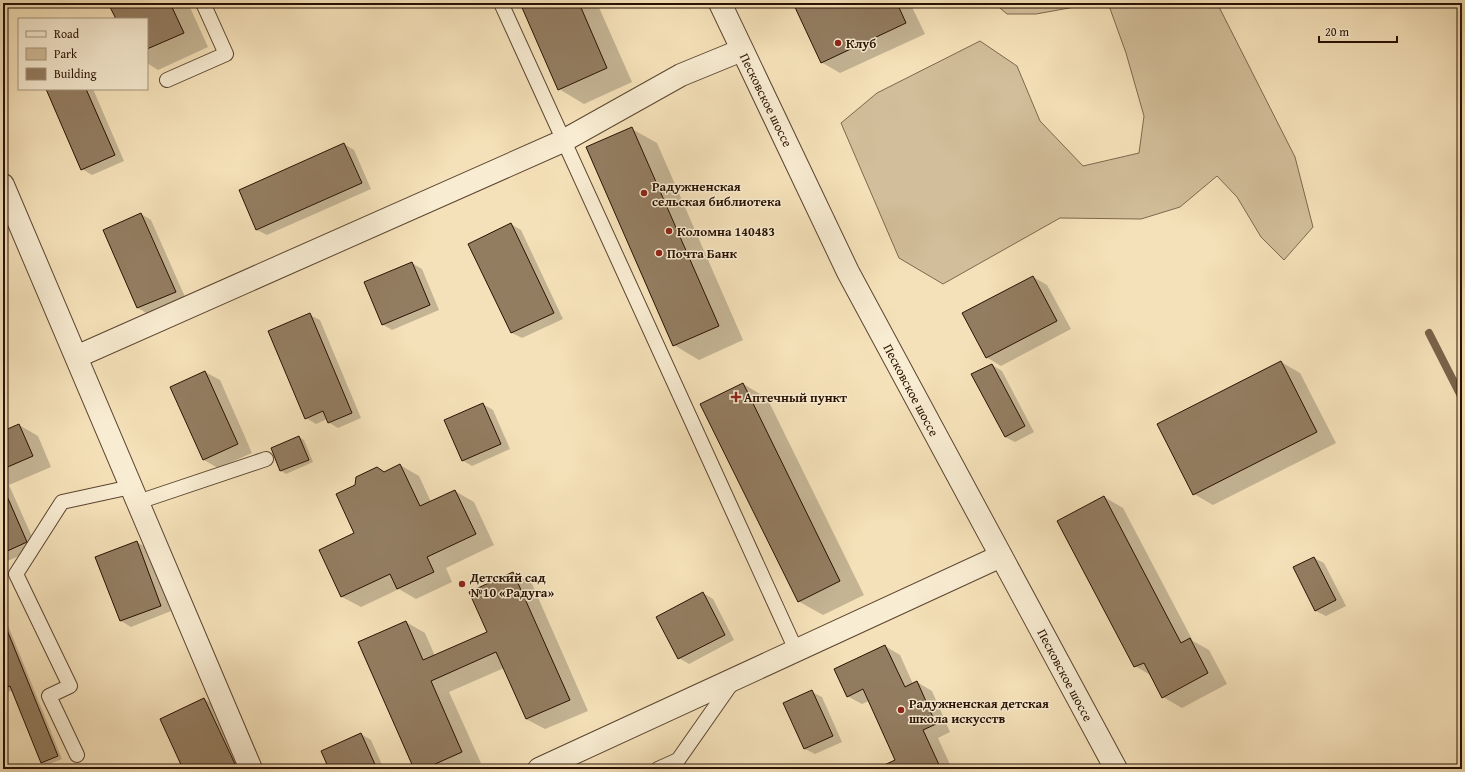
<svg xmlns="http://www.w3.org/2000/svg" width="1465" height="772" font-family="'Gentium Book Plus',serif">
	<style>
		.green { fill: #d2be9a; stroke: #7e684e }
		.shadow { fill: #0003 }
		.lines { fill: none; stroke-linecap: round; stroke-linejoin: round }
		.stream { stroke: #7a634b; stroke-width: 8 }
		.building { fill: #937d61; stroke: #291102 }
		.service-casing { stroke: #5c4530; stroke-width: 16 }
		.minor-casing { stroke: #5c4530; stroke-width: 24 }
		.tertiary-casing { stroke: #5c4530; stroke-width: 24 }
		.service { stroke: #f8ecd2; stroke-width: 14 }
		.minor { stroke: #f8ecd2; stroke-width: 22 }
		.tertiary { stroke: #f8ecd2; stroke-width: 22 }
		.poi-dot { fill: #8f2418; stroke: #f8ecd2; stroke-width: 1.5 }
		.labels { text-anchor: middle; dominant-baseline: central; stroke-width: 3; stroke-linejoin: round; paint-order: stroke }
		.poi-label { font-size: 13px; font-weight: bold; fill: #291102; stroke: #f8ecd2; text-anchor: start }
		.street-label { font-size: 13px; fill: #291102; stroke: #f8ecd2 }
	</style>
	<rect width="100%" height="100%" fill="#f5e1b9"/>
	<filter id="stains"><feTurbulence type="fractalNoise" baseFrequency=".005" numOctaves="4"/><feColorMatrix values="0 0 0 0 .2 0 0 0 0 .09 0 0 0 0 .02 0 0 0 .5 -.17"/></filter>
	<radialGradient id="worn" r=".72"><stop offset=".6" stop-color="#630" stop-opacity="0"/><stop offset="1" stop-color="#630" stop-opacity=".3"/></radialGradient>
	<!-- green -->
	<path class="green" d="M994,3H1097L1036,14H1007Z
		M1108,3H1217L1295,157L1313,227L1284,260L1261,237L1237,197L1217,176L1180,207L1141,219L1060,218L943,284L899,258L841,123L877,93L980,41L1017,66L1040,121L1083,166L1139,153L1144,116L1126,53Z"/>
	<!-- shadow -->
	<path class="shadow" d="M109,3H188L208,47L158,70L147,63V19H117Z
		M521,3H597L632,82L584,104L559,89Z
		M794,3H910L925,34L840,73L821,62Z
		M47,89H93L124,161L92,175L82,169Z
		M632,129L657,143L743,340L699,360L674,345Z
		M344,144L354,150L371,189L267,235L257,230L240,191Z
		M141,214L151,220L185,297L148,314L138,308L104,230Z
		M511,224L521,230L563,319L522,338L512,333Z
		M412,263L422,269L439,310L392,330L382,324Z
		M1033,277L1047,285L1071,329L1001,366L986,357Z
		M310,315L320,320L361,418L338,428L328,422L327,419L316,424L306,418Z
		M3,361L8,373L3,375Z
		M1281,362L1300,373L1336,443L1213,505L1194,494Z
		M992,365L1002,371L1034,432L1015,442L1005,437Z
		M205,372L220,380L252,453L218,468L204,460Z
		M743,384L767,398L864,595L823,615L798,601Z
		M483,404L493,410L510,449L472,466L462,460Z
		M19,425L38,436L51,467L9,485L37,548L3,563V432Z
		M299,437L304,440L313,462L286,474L281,471L272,449Z
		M400,465L419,476L431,502L455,491L474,502L494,545L446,568L452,582L416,599L399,589L361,607L342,597L320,550L356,534V485L377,468L385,472Z
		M1104,497L1123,508L1193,641L1209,650L1227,684L1182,708L1163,697L1152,676L1135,666Z
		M137,542L147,548L171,611L131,627L121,621L97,558Z
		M1314,558L1324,563L1346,606L1326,616L1316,611L1294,568Z
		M513,573L532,584L588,711L545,729L526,719L504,668L449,692L481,763L467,769H415L406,622L425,633L435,656L488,633Z
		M703,593L713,599L734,640L689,664L679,658Z
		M3,613L62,759L47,765L42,763L13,690L6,693L3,691Z
		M885,646L900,655L913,684L917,682L932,691L950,732L938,738L952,769H880L897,761L869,701L862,704L847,696Z
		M812,692L822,697L842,742L815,754L805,749Z
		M204,699L214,705L244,769H184Z
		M361,734L371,740L384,769H330Z"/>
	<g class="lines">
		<!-- stream -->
		<path class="stream" d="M1429,333L1462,398"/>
	</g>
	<!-- building -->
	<path class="building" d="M108,3H170L184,33L147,49V19H116Z
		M520,3H579L607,68L558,90Z
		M793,3H897L906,23L821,63Z
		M46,89H86L115,155L81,170Z
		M632,127L719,326L673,346L586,147Z
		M344,143L362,183L256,230L239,190Z
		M141,213L176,292L137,308L103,230Z
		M511,223L554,313L511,333L468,244Z
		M412,262L430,305L382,325L364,282Z
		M1033,276L1057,321L986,358L962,313Z
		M310,313L352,413L328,423L323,411L305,419L268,331Z
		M1281,361L1317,432L1193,495L1157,424Z
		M992,364L1025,426L1005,437L971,374Z
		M205,371L238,444L203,460L170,387Z
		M743,383L840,581L798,602L700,404Z
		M483,403L501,444L462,461L444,420Z
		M19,424L33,456L3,469V431Z
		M299,436L309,460L280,471L271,448Z
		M400,464L420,506L455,490L476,534L427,557L434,572L397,589L390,574L341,597L319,550L354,533L336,494L355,485L356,477L377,467L384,472Z
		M3,487L27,542L3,553Z
		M1104,496L1181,643L1190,638L1208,673L1162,698L1144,663L1134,667L1057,521Z
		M137,541L161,606L120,621L95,557Z
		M1314,557L1336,600L1315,611L1293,567Z
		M513,572L570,700L526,719L496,652L431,681L462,752L424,769H414L358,642L406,621L423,660L487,632L469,592Z
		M703,592L725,635L678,659L656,617Z
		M3,620L58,756L41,763L10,686L3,689Z
		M885,645L905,687L917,681L936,724L923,730L941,769H879L878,768L895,760L863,689L847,697L834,669Z
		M812,690L833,736L804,749L783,703Z
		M204,698L236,766L231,769H183L160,719Z
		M361,733L377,769H329L321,751Z"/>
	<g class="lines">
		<defs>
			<path id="service" d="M501,3L796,650
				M167,80L226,54L203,3
				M138,502L266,459
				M77,755L49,696L70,686L16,574L62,502L131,487
				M658,769L678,760L734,680"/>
			<path id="minor" d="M3,185L251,769
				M76,357L563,141L681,75L742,50
				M539,769L1001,556"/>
			<path id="tertiary" d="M720,3L848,272L1116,769"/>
		</defs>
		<!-- service casing -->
		<use href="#service" class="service-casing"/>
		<!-- minor casing -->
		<use href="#minor" class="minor-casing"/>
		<!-- tertiary casing -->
		<use href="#tertiary" class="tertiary-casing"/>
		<!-- service -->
		<use href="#service" class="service"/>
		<!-- minor -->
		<use href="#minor" class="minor"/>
		<!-- tertiary -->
		<use href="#tertiary" class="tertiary"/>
	</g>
	<!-- markers -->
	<g class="poi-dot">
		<circle cx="838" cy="43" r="4"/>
		<circle cx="644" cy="193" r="4"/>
		<circle cx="669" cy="231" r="4"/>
		<circle cx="659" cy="253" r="4"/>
		<path d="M734 391h4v4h4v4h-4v4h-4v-4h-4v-4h4z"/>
		<circle cx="462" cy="584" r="4"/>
		<circle cx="901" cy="710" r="4"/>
	</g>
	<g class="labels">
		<!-- poi labels -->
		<g class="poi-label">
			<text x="846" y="43">Клуб</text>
			<text x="652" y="186">Радужненская<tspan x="652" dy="15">сельская библиотека</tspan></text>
			<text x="677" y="231">Коломна 140483</text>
			<text x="667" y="253">Почта Банк</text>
			<text x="744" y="397">Аптечный пункт</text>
			<text x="470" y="577">Детский сад<tspan x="470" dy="15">№10 «Радуга»</tspan></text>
			<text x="909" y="703">Радужненская детская<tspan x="909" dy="15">школа искусств</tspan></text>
		</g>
		<!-- street labels -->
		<g class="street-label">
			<text transform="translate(766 100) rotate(64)">Песковское шоссе</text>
			<text transform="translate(911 390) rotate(62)">Песковское шоссе</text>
			<text transform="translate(1065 675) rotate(62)">Песковское шоссе</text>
		</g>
	</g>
	<!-- margin -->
	<rect width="1465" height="772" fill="none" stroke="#f5e1b9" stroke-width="16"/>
	<rect x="4" y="4" width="1457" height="764" fill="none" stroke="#291102" stroke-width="2"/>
	<rect x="8" y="8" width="1449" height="756" fill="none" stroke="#291102"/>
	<!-- legend -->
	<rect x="18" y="18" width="130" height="72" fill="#f8ecd2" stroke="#a5947f"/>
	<rect x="26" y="31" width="20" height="6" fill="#f8ecd2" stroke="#a5947f"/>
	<text x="54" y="38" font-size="12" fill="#291102">Road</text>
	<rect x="26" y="48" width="20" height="12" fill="#d2be9a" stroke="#a5947f"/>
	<text x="54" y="58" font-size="12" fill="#291102">Park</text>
	<rect x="26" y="68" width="20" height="12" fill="#937d61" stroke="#a5947f"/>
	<text x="54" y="78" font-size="12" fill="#291102">Building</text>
	<!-- scale -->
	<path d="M1319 36v6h78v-6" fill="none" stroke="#291102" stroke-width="2"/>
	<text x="1325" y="36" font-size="12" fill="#291102" stroke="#f8ecd2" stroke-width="3" paint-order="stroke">20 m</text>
	<rect width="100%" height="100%" filter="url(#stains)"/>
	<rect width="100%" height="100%" fill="url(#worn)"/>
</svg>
